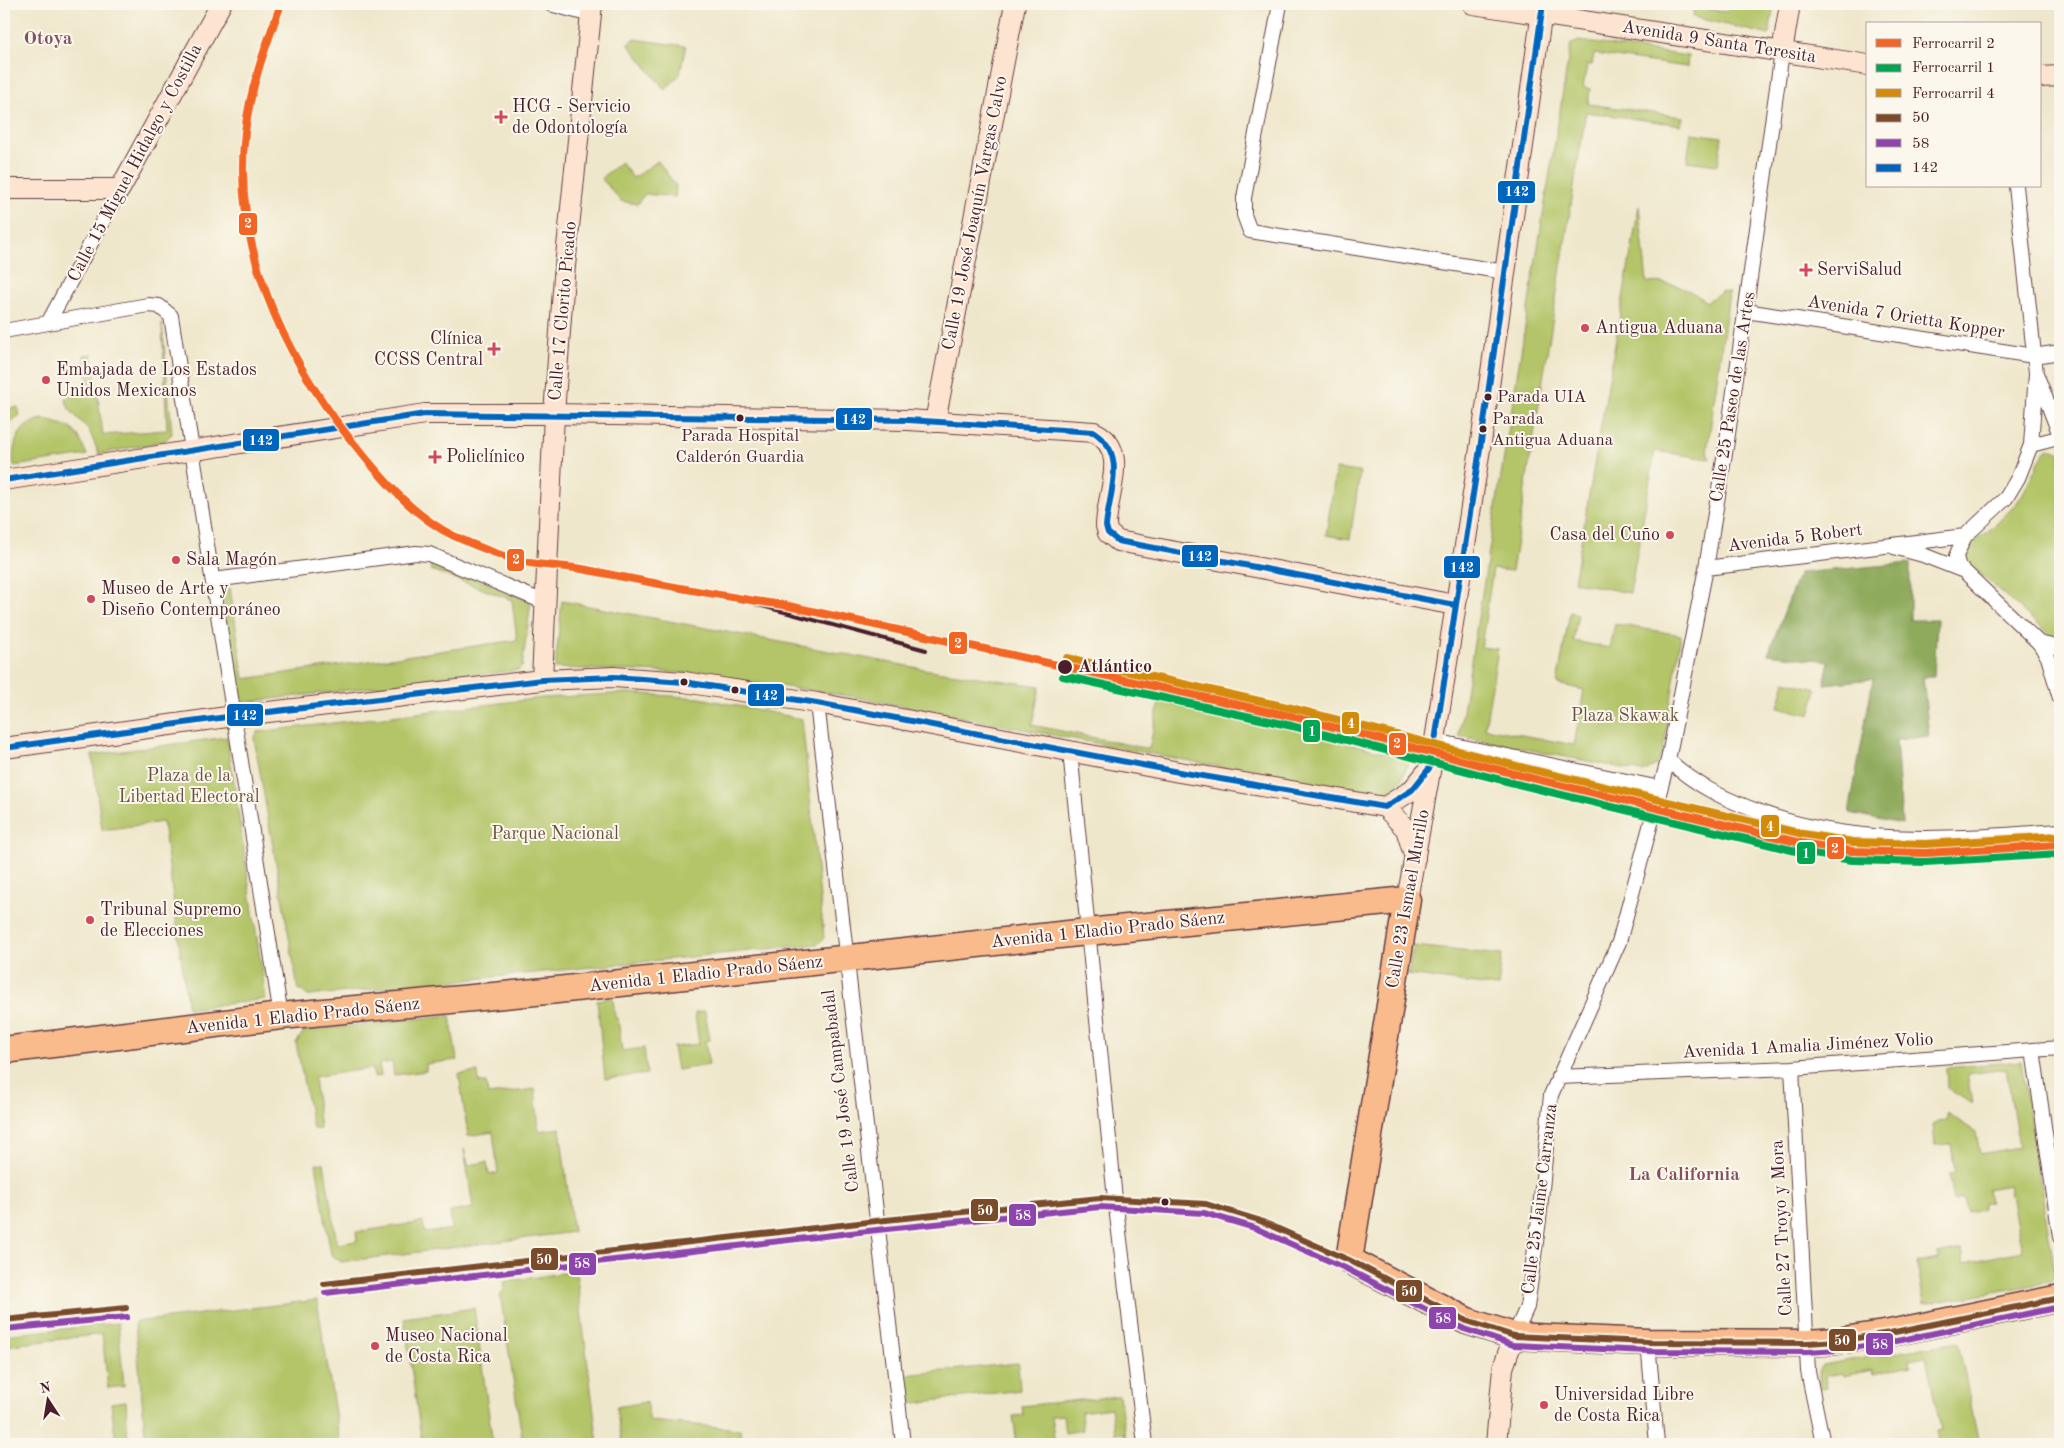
<svg xmlns="http://www.w3.org/2000/svg" width="2064" height="1448" font-family="'Old Standard TT',serif">
	<style>
		.green { fill: #b3c568; stroke: #7e724a }
		.forest { fill: #8eaa5c; stroke: #6c6444 }
		.lines { fill: none; stroke-linecap: round; stroke-linejoin: round }
		.street-casing { stroke: #633d43; stroke-width: 16 }
		.secondary-casing { stroke: #633d43; stroke-width: 22 }
		.highway-casing { stroke: #633d43; stroke-width: 29 }
		.street { stroke: #fff; stroke-width: 14 }
		.secondary { stroke: #fde4d1; stroke-width: 20 }
		.highway { stroke: #fabb8c; stroke-width: 26 }
		.rail { stroke: #4a1f2b; stroke-width: 4 }
		.bus-1-casing { stroke: #fbf7ec; stroke-width: 10 }
		.bus-2-casing { stroke: #fbf7ec; stroke-width: 10 }
		.bus-3-casing { stroke: #fbf7ec; stroke-width: 10 }
		.bus-1 { stroke: #7a4b2a; stroke-width: 6 }
		.bus-2 { stroke: #8e44ad; stroke-width: 6 }
		.bus-3 { stroke: #0065bd; stroke-width: 6 }
		.rail-1-casing { stroke: #fbf7ec; stroke-width: 11 }
		.rail-2-casing { stroke: #fbf7ec; stroke-width: 11 }
		.rail-3-casing { stroke: #fbf7ec; stroke-width: 11 }
		.rail-1 { stroke: #f26522; stroke-width: 8 }
		.rail-2 { stroke: #00a651; stroke-width: 8 }
		.rail-3 { stroke: #d48b09; stroke-width: 8 }
		.poi-dot { fill: #d1495b; stroke: #fbf7ec; stroke-width: 2 }
		.bus-dot { fill: #4a1f2b; stroke: #fbf7ec; stroke-width: 2 }
		.labels { text-anchor: middle; dominant-baseline: central; stroke-width: 4; stroke-linejoin: round; paint-order: stroke }
		.bus-label { font-size: 17px; fill: #4a1f2b; stroke: #fbf7ec; text-anchor: start }
		.street-label { font-size: 18px; fill: #4a1f2b; stroke: #fbf7ec }
		.poi-label { font-size: 18px; fill: #4a1f2b; stroke: #fbf7ec; text-anchor: start }
		.stop-label { font-size: 18px; font-weight: bold; fill: #4a1f2b; stroke: #fbf7ec; text-anchor: start }
		.park-label { font-size: 18px; fill: #6a513d; stroke: #fbf7ec }
		.neighbourhood-label { font-size: 19px; font-weight: bold; fill: #805161; stroke: #fbf7ec }
		.line-badge { stroke: #fbf7ec; stroke-width: 2 }
		.badge-label { font-size: 14px; text-anchor: middle; font-weight: bold; fill: #fff }
	</style>
	<rect width="100%" height="100%" fill="#fbf7ec"/>
	<filter id="ink" filterUnits="userSpaceOnUse"><feTurbulence type="fractalNoise" baseFrequency=".02" numOctaves="2"/><feDisplacementMap in="SourceGraphic" scale="10" xChannelSelector="R" yChannelSelector="G"/><feConvolveMatrix kernelMatrix="1 2 1 2 8 2 1 2 1" color-interpolation-filters="sRGB"/></filter>
	<filter id="wash" filterUnits="userSpaceOnUse"><feTurbulence type="fractalNoise" baseFrequency=".0096" numOctaves="4" result="noise"/><feDisplacementMap in="SourceGraphic" scale="20" xChannelSelector="R" yChannelSelector="G"/><feGaussianBlur stdDeviation="1.12" result="paint"/><feColorMatrix in="noise" values="0 0 0 0 0 0 0 0 0 0 0 0 0 0 0 0 0 1.4 0 .05"/><feComposite in="paint" operator="in"/></filter>
	<g filter="url(#wash)">
		<rect width="100%" height="100%" fill="#efe7cb"/>
		<!-- green -->
		<path class="green" d="M1733,4H1774L1769,35L1693,17L1694,7L1726,12Z
			M634,39L686,46L680,74L665,90L628,44Z
			M1579,41L1688,56L1687,67L1594,54L1592,65H1587L1583,87L1590,89L1588,104L1683,117L1681,125L1586,112L1512,571L1493,569L1481,647L1498,649L1485,728L1574,745L1584,690L1557,684L1570,612L1578,614L1573,641L1610,648L1615,624L1681,635L1663,752L1656,765L1643,772L1459,736L1570,48L1571,44Z
			M1691,133L1722,137L1718,165L1687,161Z
			M658,161L676,186L675,197L645,194L637,204L621,201L601,178L621,162L633,178Z
			M1639,206L1647,283C1668,280 1691,289 1706,302L1721,292L1729,293L1707,452L1710,459L1655,451L1630,593L1574,582Z
			M162,323L172,434L164,441L99,454L89,430L69,409L65,398L91,393L84,355L92,354L103,435L167,430Z
			M4,403L5,409L18,407L20,415L10,422L4,436Z
			M44,419L70,427L79,437L87,455L14,466C11,443 20,422 44,419Z
			M2049,449H2054L2060,452V640H2056L1977,571C1944,557 1975,542 1988,531C1999,522 2009,512 2018,501C2027,490 2040,454 2049,449Z
			M1336,469L1360,472L1350,539L1326,535Z
			M429,558L531,602L522,667L519,670L238,703L222,587L230,588L244,679L517,640L512,600L431,570Z
			M562,601L929,670L1040,686L1032,725L1149,749L1161,694L1409,759C1402,785 1395,793 1367,795L849,696L691,673L555,668Z
			M1785,681L1817,689L1810,715L1778,707Z
			M627,693L700,698L802,719L824,938L818,944L308,996L298,988L254,738L258,732L542,698Z
			M227,737L266,999L188,1009L163,822L102,830L92,755Z
			M1413,946L1502,955L1498,987L1408,975Z
			M613,998L615,1018H618L622,1051L644,1048L647,1074L605,1079L597,1000Z
			M705,1011L710,1040L705,1041L709,1065L677,1070L673,1047L699,1044L695,1013Z
			M450,1015L457,1060L426,1064V1071L394,1075L392,1062L379,1064L381,1076L374,1077L372,1068L314,1077L320,1129H313L296,1043L304,1031Z
			M2021,1061L2055,1273L2054,1279L2051,1282L1924,1304L1917,1263L1938,1259V1254L1962,1249L1964,1263L2022,1251L2009,1185L1987,1189L1989,1202L1982,1204L1983,1209L1967,1212L1964,1198L1954,1200L1949,1174L1955,1173L1951,1144L1935,1145L1933,1123L1947,1120V1113L1976,1132L1980,1154L2019,1147L2006,1069L1967,1074L1972,1104L1947,1088L1946,1068Z
			M478,1072L479,1083H486L488,1095L535,1089L539,1131L560,1128L573,1232L341,1262L331,1254L316,1164L324,1163L337,1244L357,1241L356,1232L423,1222L425,1233L452,1229L450,1212L473,1208L464,1149L468,1165L487,1162L489,1175L498,1173L493,1132L468,1136L459,1074Z
			M576,1271L598,1444H523L500,1294L504,1290V1282Z
			M317,1300L340,1444H146L135,1322Z
			M474,1308L493,1444H422L404,1318Z
			M118,1323L124,1386L108,1388L102,1334L4,1346V1335Z
			M1958,1342L1979,1444H1939L1936,1431L1941,1430L1926,1357L1910,1360L1911,1366L1873,1374L1872,1370L1843,1376L1842,1373L1825,1376L1827,1388L1821,1389L1818,1372L1822,1365Z
			M1018,1363L1020,1390L907,1404L905,1375Z
			M1119,1396L1127,1444L1124,1433L1115,1434L1111,1408L1081,1412L1083,1430L1065,1433L1063,1415L1051,1416L1055,1444H1017L1013,1416L1023,1415L1022,1406Z
			M126,1401L128,1444H116L111,1403Z
			M646,1402L650,1421L740,1429L743,1444H622L616,1407Z"/>
		<!-- forest -->
		<path class="forest" d="M1910,563V620H1937L1934,677H1923L1929,736L1896,740L1902,824L1849,813L1873,679L1824,684L1829,661L1768,654L1799,573Z"/>
	</g>
	<g filter="url(#ink)">
		<g class="lines">
			<defs>
				<path id="street" d="M550,4L591,15
					M1280,4L1244,198V215L1250,231L1505,272
					M1746,311L2034,356L2060,352
					M48,323L120,189
					M4,331L148,305L159,306L171,316L281,1016
					M2037,376L2060,435
					M2031,445L2054,439L2060,440
					M1894,547L1923,555L1964,571L2039,643L2048,657L2060,698
					M1706,568L1965,536L2006,498L2018,478L2031,445L2036,373L2016,186
					M1959,569L1956,556L1965,536
					M214,580L416,553L429,554L544,602
					M2039,643L2060,648
					M817,703L903,1444
					M1435,741L1660,788
					M1070,751L1115,1199L1145,1444
					M1668,760C1698,787 1726,800 1763,813C1860,848 1960,838 2060,831
					M2033,1050L2060,1237
					M1792,1068L1808,1371L1823,1444
					M1558,1077L1792,1068L2060,1048
					M1514,1336L1527,1307L1539,1220L1551,1095L1619,942L1668,760L1706,568L1727,441L1782,52
					M1648,1342L1657,1444"/>
				<path id="secondary" d="M1473,4L1868,65
					M1782,52L1790,4
					M2040,77L2060,76
					M4,189H120L221,4
					M935,422L1015,4
					M4,480L425,414H554L908,420L1094,432C1131,449 1106,495 1106,526L1108,533L1118,541L1455,605
					M542,680L554,414L564,276L592,4
					M4,748L234,716L542,680L614,677L684,682L817,703L1179,772L1385,807L1406,829L1415,858
					M1385,807L1412,790L1430,768
					M1407,900L1431,766L1483,429L1543,4
					M1496,1444L1503,1368L1514,1336"/>
				<path id="highway" d="M4,1050L281,1016L557,990L1087,932L1407,900L1349,1260L1467,1321L1514,1336L1648,1342L1807,1343L1837,1341L1890,1333L2060,1298"/>
			</defs>
			<!-- street casing -->
			<use href="#street" class="street-casing"/>
			<!-- secondary casing -->
			<use href="#secondary" class="secondary-casing"/>
			<!-- highway casing -->
			<use href="#highway" class="highway-casing"/>
			<!-- street -->
			<use href="#street" class="street"/>
			<!-- secondary -->
			<use href="#secondary" class="secondary"/>
			<!-- highway -->
			<use href="#highway" class="highway"/>
			<!-- rail -->
			<path class="rail" d="M739,600L926,650"/>
			<defs>
				<path id="bus-1" d="M324,1284L876,1221L1100,1198L1206,1204L1258,1220L1349,1260L1467,1321L1514,1336L1648,1342L1807,1343L1837,1341L1890,1333L2060,1298
					M4,1320L126,1308"/>
				<path id="bus-2" d="M325,1293L877,1230L1100,1207L1204,1213L1255,1228L1345,1268L1464,1329L1513,1345L1648,1351L1807,1352L1838,1350L1892,1342L2060,1307
					M5,1329L127,1317"/>
				<path id="bus-3" d="M4,480L425,414L908,420L1094,432C1128,455 1109,492 1106,526L1108,533L1118,541L1455,605
					M4,748L234,716L542,680L614,677L684,682L817,703L1179,772L1385,807L1412,790L1431,766
					M1433,754L1483,429L1543,4"/>
			</defs>
			<!-- bus-1 casing -->
			<use href="#bus-1" class="bus-1-casing"/>
			<!-- bus-2 casing -->
			<use href="#bus-2" class="bus-2-casing"/>
			<!-- bus-3 casing -->
			<use href="#bus-3" class="bus-3-casing"/>
			<!-- bus-1 -->
			<use href="#bus-1" class="bus-1"/>
			<!-- bus-2 -->
			<use href="#bus-2" class="bus-2"/>
			<!-- bus-3 -->
			<use href="#bus-3" class="bus-3"/>
			<defs>
				<path id="rail-1" d="M281,4C266,45 250,88 245,132C232,245 282,353 350,439C379,475 412,516 454,536C478,547 505,558 530,563C548,566 565,566 582,569C649,582 716,596 784,605L1294,717L1523,776L1801,843L1852,851L1925,853L2060,845"/>
				<path id="rail-2" d="M1063,676L1292,726L1521,785L1800,852L1852,860L1925,862L2060,854"/>
				<path id="rail-3" d="M1067,658L1296,709L1525,768L1803,834L1853,842L1925,844L2059,836"/>
			</defs>
			<!-- rail-1 casing -->
			<use href="#rail-1" class="rail-1-casing"/>
			<!-- rail-2 casing -->
			<use href="#rail-2" class="rail-2-casing"/>
			<!-- rail-3 casing -->
			<use href="#rail-3" class="rail-3-casing"/>
			<!-- rail-1 -->
			<use href="#rail-1" class="rail-1"/>
			<!-- rail-2 -->
			<use href="#rail-2" class="rail-2"/>
			<!-- rail-3 -->
			<use href="#rail-3" class="rail-3"/>
		</g>
	</g>
	<!-- markers -->
	<g class="poi-dot">
		<path d="M498.5 109.5h5v5h5v5h-5v5h-5v-5h-5v-5h5z"/>
		<path d="M1803.5 262.5h5v5h5v5h-5v5h-5v-5h-5v-5h5z"/>
		<circle cx="1585" cy="328" r="5"/>
		<path d="M491.5 341.5h5v5h5v5h-5v5h-5v-5h-5v-5h5z"/>
		<circle cx="46" cy="380" r="5"/>
		<path d="M432.5 449.5h5v5h5v5h-5v5h-5v-5h-5v-5h5z"/>
		<circle cx="1670" cy="535" r="5"/>
		<circle cx="176" cy="560" r="5"/>
		<circle cx="91" cy="599" r="5"/>
		<circle cx="90" cy="920" r="5"/>
		<circle cx="375" cy="1346" r="5"/>
		<circle cx="1544" cy="1405" r="5"/>
	</g>
	<g class="bus-dot">
		<circle cx="1488" cy="397" r="4.5"/>
		<circle cx="740" cy="418" r="4.5"/>
		<circle cx="1483" cy="429" r="4.5"/>
		<circle cx="1065" cy="667" r="8"/>
		<circle cx="684" cy="682" r="4.5"/>
		<circle cx="735" cy="690" r="4.5"/>
		<circle cx="1165" cy="1202" r="4.5"/>
	</g>
	<g class="labels">
		<!-- bus labels -->
		<g class="bus-label">
			<text x="1497" y="397">Parada UIA</text>
			<text x="1492" y="419">Parada<tspan x="1492" dy="21">Antigua Aduana</tspan></text>
			<text x="740" y="436" text-anchor="middle">Parada Hospital<tspan x="740" dy="21">Calderón Guardia</tspan></text>
		</g>
		<!-- street labels -->
		<g class="street-label">
			<text transform="translate(1719 42) rotate(9)">Avenida 9 Santa Teresita</text>
			<text transform="translate(135 163) rotate(-62)">Calle 15 Miguel Hidalgo y Costilla</text>
			<text transform="translate(975 213) rotate(-79)">Calle 19 José Joaquín Vargas Calvo</text>
			<text transform="translate(563 311) rotate(-85)">Calle 17 Clorito Picado</text>
			<text transform="translate(1906 317) rotate(9)">Avenida 7 Orietta Kopper</text>
			<text transform="translate(1733 397) rotate(-81)">Calle 25 Paseo de las Artes</text>
			<text transform="translate(1795 538) rotate(-7)">Avenida 5 Robert</text>
			<text transform="translate(1408 899) rotate(-80)">Calle 23 Ismael Murillo</text>
			<text transform="translate(1108 930) rotate(-6)">Avenida 1 Eladio Prado Sáenz</text>
			<text transform="translate(706 974) rotate(-6)">Avenida 1 Eladio Prado Sáenz</text>
			<text transform="translate(303 1016) rotate(-6)">Avenida 1 Eladio Prado Sáenz</text>
			<text transform="translate(1808 1046) rotate(-3)">Avenida 1 Amalia Jiménez Volio</text>
			<text transform="translate(841 1091) rotate(-97)">Calle 19 José Campabadal</text>
			<text transform="translate(1540 1199) rotate(-83)">Calle 25 Jaime Carranza</text>
			<text transform="translate(1782 1228) rotate(-93)">Calle 27 Troyo y Mora</text>
		</g>
		<!-- poi labels -->
		<g class="poi-label">
			<text x="512" y="107">HCG - Servicio<tspan x="512" dy="21">de Odontología</tspan></text>
			<text x="1817" y="270">ServiSalud</text>
			<text x="1595" y="328">Antigua Aduana</text>
			<text x="483" y="339" text-anchor="end">Clínica<tspan x="483" dy="21">CCSS Central</tspan></text>
			<text x="56" y="370">Embajada de Los Estados<tspan x="56" dy="21">Unidos Mexicanos</tspan></text>
			<text x="446" y="457">Policlínico</text>
			<text x="1660" y="535" text-anchor="end">Casa del Cuño</text>
			<text x="186" y="560">Sala Magón</text>
			<text x="101" y="589">Museo de Arte y<tspan x="101" dy="21">Diseño Contemporáneo</tspan></text>
			<text x="100" y="910">Tribunal Supremo<tspan x="100" dy="21">de Elecciones</tspan></text>
			<text x="385" y="1336">Museo Nacional<tspan x="385" dy="21">de Costa Rica</tspan></text>
			<text x="1554" y="1395">Universidad Libre<tspan x="1554" dy="21">de Costa Rica</tspan></text>
		</g>
		<!-- stop labels -->
		<g class="stop-label">
			<text x="1078" y="667">Atlántico</text>
		</g>
		<!-- park labels -->
		<g class="park-label">
			<text x="1625" y="716">Plaza Skawak</text>
			<text x="189" y="776">Plaza de la<tspan x="189" dy="21">Libertad Electoral</tspan></text>
			<text x="555" y="834">Parque Nacional</text>
		</g>
		<!-- neighbourhood labels -->
		<g class="neighbourhood-label">
			<text x="48" y="39">Otoya</text>
			<text x="1684" y="1175">La California</text>
		</g>
	</g>
	<g class="line-badge">
		<rect x="1497" y="180" width="39" height="24" rx="5" fill="#0065bd"/>
		<rect x="238" y="212" width="20" height="24" rx="5" fill="#f26522"/>
		<rect x="835" y="407" width="38" height="24" rx="5" fill="#0065bd"/>
		<rect x="242" y="428" width="38" height="24" rx="5" fill="#0065bd"/>
		<rect x="1181" y="544" width="38" height="24" rx="5" fill="#0065bd"/>
		<rect x="506" y="548" width="19" height="24" rx="5" fill="#f26522"/>
		<rect x="1443" y="555" width="38" height="24" rx="5" fill="#0065bd"/>
		<rect x="948" y="631" width="20" height="24" rx="5" fill="#f26522"/>
		<rect x="747" y="683" width="38" height="24" rx="5" fill="#0065bd"/>
		<rect x="226" y="703" width="38" height="24" rx="5" fill="#0065bd"/>
		<rect x="1341" y="711" width="19" height="24" rx="5" fill="#d48b09"/>
		<rect x="1302" y="719" width="19" height="24" rx="5" fill="#00a651"/>
		<rect x="1388" y="732" width="19" height="24" rx="5" fill="#f26522"/>
		<rect x="1760" y="814" width="20" height="24" rx="5" fill="#d48b09"/>
		<rect x="1826" y="836" width="19" height="24" rx="5" fill="#f26522"/>
		<rect x="1796" y="841" width="20" height="24" rx="5" fill="#00a651"/>
		<rect x="970" y="1198" width="29" height="24" rx="5" fill="#7a4b2a"/>
		<rect x="1008" y="1203" width="29" height="24" rx="5" fill="#8e44ad"/>
		<rect x="530" y="1247" width="29" height="24" rx="5" fill="#7a4b2a"/>
		<rect x="568" y="1252" width="29" height="24" rx="5" fill="#8e44ad"/>
		<rect x="1395" y="1279" width="28" height="24" rx="5" fill="#7a4b2a"/>
		<rect x="1428" y="1306" width="29" height="24" rx="5" fill="#8e44ad"/>
		<rect x="1828" y="1328" width="29" height="24" rx="5" fill="#7a4b2a"/>
		<rect x="1865" y="1332" width="29" height="24" rx="5" fill="#8e44ad"/>
	</g>
	<g class="badge-label">
		<text x="1517" y="196">142</text>
		<text x="248" y="228">2</text>
		<text x="854" y="424">142</text>
		<text x="261" y="445">142</text>
		<text x="1200" y="561">142</text>
		<text x="516" y="564">2</text>
		<text x="1462" y="572">142</text>
		<text x="958" y="648">2</text>
		<text x="766" y="700">142</text>
		<text x="245" y="720">142</text>
		<text x="1351" y="728">4</text>
		<text x="1312" y="736">1</text>
		<text x="1397" y="748">2</text>
		<text x="1770" y="831">4</text>
		<text x="1835" y="853">2</text>
		<text x="1806" y="858">1</text>
		<text x="985" y="1215">50</text>
		<text x="1023" y="1220">58</text>
		<text x="544" y="1264">50</text>
		<text x="582" y="1268">58</text>
		<text x="1409" y="1296">50</text>
		<text x="1443" y="1323">58</text>
		<text x="1842" y="1345">50</text>
		<text x="1880" y="1349">58</text>
	</g>
	<!-- margin -->
	<rect width="2064" height="1448" fill="none" stroke="#fbf7ec" stroke-width="20"/>
	<!-- legend -->
	<rect x="1866" y="22" width="175" height="165" fill="#fbf7ec" stroke="#b4a19f"/>
	<rect x="1876" y="39" width="25" height="8" fill="#f26522" stroke="#b4a19f"/>
	<text x="1912" y="48" font-size="15" fill="#4a1f2b">Ferrocarril 2</text>
	<rect x="1876" y="64" width="25" height="8" fill="#00a651" stroke="#b4a19f"/>
	<text x="1912" y="72" font-size="15" fill="#4a1f2b">Ferrocarril 1</text>
	<rect x="1876" y="89" width="25" height="8" fill="#d48b09" stroke="#b4a19f"/>
	<text x="1912" y="98" font-size="15" fill="#4a1f2b">Ferrocarril 4</text>
	<rect x="1876" y="114" width="25" height="8" fill="#7a4b2a" stroke="#b4a19f"/>
	<text x="1912" y="122" font-size="15" fill="#4a1f2b">50</text>
	<rect x="1876" y="139" width="25" height="8" fill="#8e44ad" stroke="#b4a19f"/>
	<text x="1912" y="148" font-size="15" fill="#4a1f2b">58</text>
	<rect x="1876" y="164" width="25" height="8" fill="#0065bd" stroke="#b4a19f"/>
	<text x="1912" y="172" font-size="15" fill="#4a1f2b">142</text>
	<!-- north arrow -->
	<g transform="translate(48 1400) rotate(348)" stroke="#fbf7ec" stroke-width="4" paint-order="stroke">
	<path d="M0-4L9 19L0 12L-9 19Z" fill="#4a1f2b"/>
	<text y="-8" font-size="14" font-weight="bold" text-anchor="middle" fill="#4a1f2b">N</text>
	</g>
</svg>
